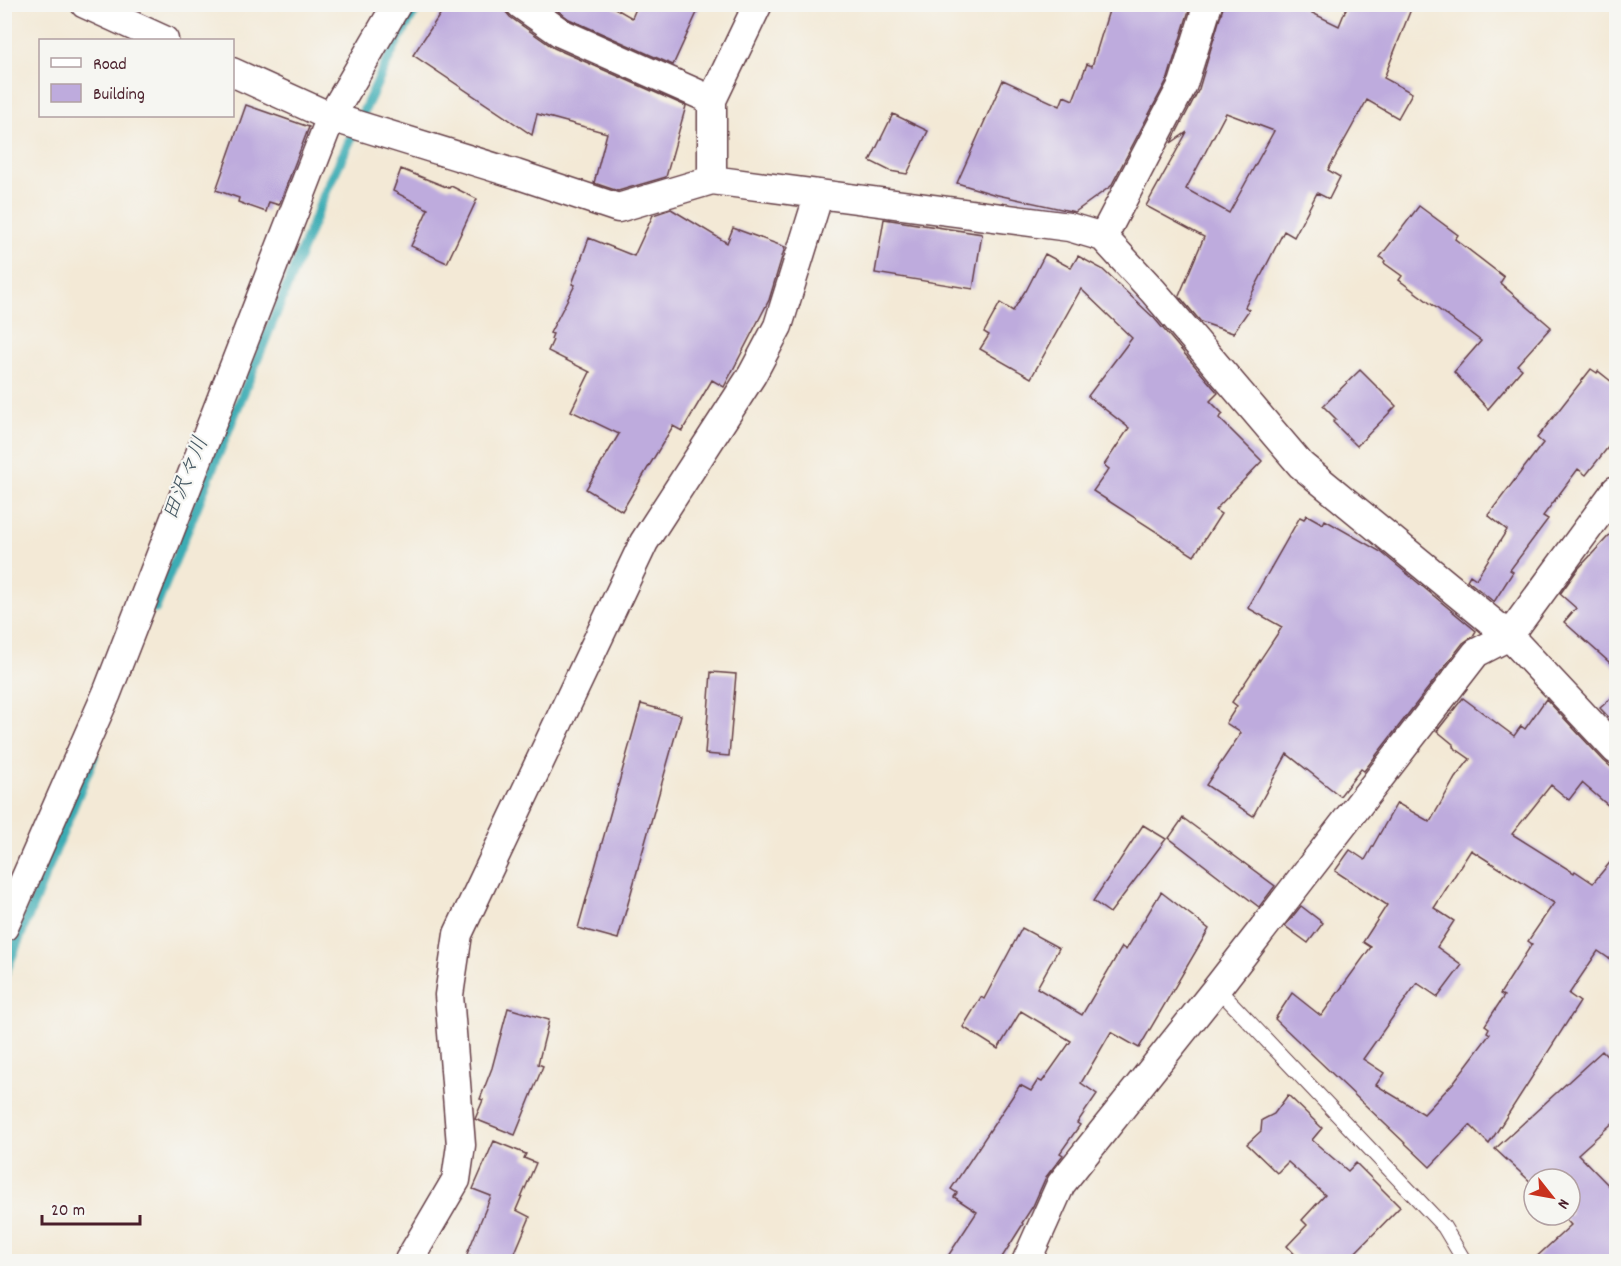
<svg xmlns="http://www.w3.org/2000/svg" width="1621" height="1266" font-family="Dekko,'Klee One',sans-serif">
	<style>
		.lines { fill: none; stroke-linecap: round; stroke-linejoin: round }
		.stream { stroke: #3bacb4; stroke-width: 10 }
		.building { fill: #beabdd; fill-rule: evenodd }
		.lane-casing { stroke: #633d45; stroke-width: 16 }
		.street-casing { stroke: #633d45; stroke-width: 31 }
		.lane { stroke: #fff; stroke-width: 14 }
		.street { stroke: #fff; stroke-width: 28 }
		.labels { text-anchor: middle; dominant-baseline: central; stroke-width: 4.5; stroke-linejoin: round; paint-order: stroke }
		.water-label { font-size: 22px; font-style: italic; fill: #445762; stroke: #f6f6f2 }
	</style>
	<rect width="100%" height="100%" fill="#f6f6f2"/>
	<filter id="ink" filterUnits="userSpaceOnUse"><feTurbulence type="fractalNoise" baseFrequency=".0167" numOctaves="2"/><feDisplacementMap in="SourceGraphic" scale="12" xChannelSelector="R" yChannelSelector="G"/><feConvolveMatrix kernelMatrix="1 2 1 2 8 2 1 2 1" color-interpolation-filters="sRGB"/></filter>
	<filter id="wash" filterUnits="userSpaceOnUse"><feTurbulence type="fractalNoise" baseFrequency=".008" numOctaves="4" result="noise"/><feDisplacementMap in="SourceGraphic" scale="24" xChannelSelector="R" yChannelSelector="G"/><feGaussianBlur stdDeviation="1.35" result="paint"/><feColorMatrix in="noise" values="0 0 0 0 0 0 0 0 0 0 0 0 0 0 0 0 0 1.4 0 .05"/><feComposite in="paint" operator="in"/></filter>
	<g filter="url(#wash)">
		<rect width="100%" height="100%" fill="#f3e9d6"/>
		<g class="lines">
			<!-- stream -->
			<path class="stream" d="M155,609L326,191L395,45L419,4
				M4,975L94,756"/>
		</g>
		<g id="blocks">
			<!-- building -->
			<path class="building" d="M447,4H504L505,11L510,17L554,48L686,106L666,177L618,191L594,183L607,133L537,114L532,135L413,55Z
				M549,4H608L632,18L638,4H701L673,65L569,19Z
				M1111,4H1191L1168,78L1111,186L1075,212L993,194L957,183L1003,80L1060,106L1064,96L1073,100L1087,64L1092,66Z
				M1224,4H1294L1339,26L1348,4H1413L1384,78L1412,93L1398,118L1367,100L1328,170L1340,177L1329,199L1317,193L1294,237L1284,231L1245,307L1249,310L1233,333L1201,322L1179,296L1204,237L1146,206L1187,132L1171,143L1199,89ZM1226,113L1274,131L1229,213L1186,189Z
				M246,105L309,127L279,205L269,202L266,212L238,202L239,198L216,190Z
				M893,114L928,131L907,174L890,171L870,161Z
				M401,169L449,188L451,186L477,199L447,263L411,246L428,209L393,191Z
				M1419,206L1458,235L1455,239L1504,277L1500,283L1551,327L1517,365L1522,369L1488,409L1454,372L1481,341L1399,280L1402,276L1384,263L1385,261L1380,257Z
				M671,209L727,243L733,228L785,247L769,300L724,387L712,380L682,431L673,426L622,511L586,489L619,434L571,411L590,372L548,351L553,340L551,339L553,334L550,333L575,285L572,284L589,238L634,256L653,215Z
				M884,219L982,234L973,289L875,273Z
				M1045,254L1071,268L1078,256L1102,269L1154,318L1218,393L1210,401L1223,414L1219,418L1262,461L1215,510L1221,514L1194,556L1093,491L1109,469L1104,465L1129,428L1088,396L1132,338L1081,289L1031,378L980,349L989,335L984,332L1000,303L1013,311L1025,291H1026Z
				M1591,369L1597,373L1598,371L1617,386V436L1586,475L1578,469L1543,516L1548,519L1510,570L1513,572L1494,602L1467,580L1470,575L1476,579L1507,530L1488,515L1543,443L1537,438Z
				M1360,370L1396,406L1357,446L1333,422L1336,419L1323,406Z
				M1307,515L1323,524L1325,520L1381,552L1476,631L1473,636L1463,643L1364,771L1361,769L1340,796L1287,754L1253,816L1206,785L1241,733L1226,723L1237,706L1232,702L1282,627L1248,608L1300,517L1304,519Z
				M1617,527V669L1564,622L1576,608L1560,594L1578,569Z
				M711,672L736,674L729,756L705,754Z
				M1617,693V726L1600,708Z
				M1463,698L1514,736L1521,726L1525,729L1546,699L1604,761L1617,772V813L1582,783L1569,800L1551,785L1512,834L1574,873L1575,871L1593,883L1617,854V964L1598,951L1569,994L1580,1002L1489,1144L1470,1125L1430,1167L1275,1019L1292,993L1321,1016L1371,947L1363,942L1387,905L1335,871L1350,850L1365,860L1397,803L1430,822L1455,778L1470,759L1453,747L1454,745L1437,731ZM1471,850L1554,903L1528,941L1532,944L1500,994L1504,996L1485,1025L1489,1028L1487,1032L1490,1034L1453,1083L1424,1114L1376,1085L1384,1073L1363,1059L1417,983L1438,997L1462,965L1437,947L1454,921L1434,908Z
				M641,704L681,715L618,939L578,928Z
				M1183,818L1275,886L1259,907L1169,838Z
				M1143,825L1166,839L1110,913L1093,901Z
				M1161,892L1209,929L1139,1048L1111,1032L1081,1083L1097,1094L1077,1123L1080,1125L1060,1153L1063,1155L1046,1177L1033,1206L1022,1223L1023,1224L999,1262H944L977,1212L954,1197L957,1193L951,1189L1020,1085L1031,1091L1038,1080L1042,1082L1071,1041L1021,1011L998,1049L963,1027L981,997L984,999L1022,928L1059,948L1037,988L1082,1015L1122,947L1126,950Z
				M1301,906L1323,923L1308,943L1285,926Z
				M508,1008L549,1020L538,1064L543,1066L515,1135L475,1119L483,1100L480,1099L492,1068Z
				M1602,1051L1617,1067V1119L1578,1154L1617,1194V1262H1531L1571,1225L1562,1215H1570V1179H1534V1185L1495,1149Z
				M1288,1095L1322,1128L1312,1140L1348,1171L1356,1163L1400,1207L1346,1262H1302L1287,1246L1307,1225L1302,1220L1325,1195L1288,1162L1277,1173L1247,1144L1261,1131L1262,1120L1274,1114Z
				M494,1141L526,1154L524,1158L536,1163L516,1210L530,1217L511,1262H485L467,1254L491,1196L473,1189Z"/>
		</g>
	</g>
	<g filter="url(#ink)">
		<use href="#blocks" fill-opacity="0" stroke="#633d45" stroke-width="1.5"/>
		<g class="lines">
			<defs>
				<path id="lane" d="M1217,988L1444,1227L1465,1262"/>
				<path id="street" d="M85,4L164,40
					M520,4L561,33L712,100
					M232,72L331,117L516,174L618,208L712,180L1069,227L1103,237L1153,291L1301,465L1509,636L1616,750
					M712,180V100L758,4
					M1103,237L1183,84L1208,4
					M4,927L107,693L331,117L397,4
					M408,1262L456,1180L461,1145L449,995L458,934L644,542L752,375L778,326L819,194
					M1026,1262L1061,1184L1217,988L1476,653L1509,636L1616,490"/>
			</defs>
			<!-- lane casing -->
			<use href="#lane" class="lane-casing"/>
			<!-- street casing -->
			<use href="#street" class="street-casing"/>
			<!-- lane -->
			<use href="#lane" class="lane"/>
			<!-- street -->
			<use href="#street" class="street"/>
		</g>
	</g>
	<g class="labels">
		<!-- water labels -->
		<g class="water-label">
			<text transform="translate(187 479) rotate(-68)">田沢々川</text>
		</g>
	</g>
	<!-- margin -->
	<rect width="1621" height="1266" fill="none" stroke="#f6f6f2" stroke-width="24"/>
	<!-- legend -->
	<rect x="39" y="39" width="195" height="78" fill="#f6f6f2" stroke="#b1a0a2" stroke-width="1.5"/>
	<rect x="51" y="58" width="30" height="9" fill="#ffffff" stroke="#b1a0a2" stroke-width="1.5"/>
	<text x="93" y="69" font-size="18" fill="#4a1f2b">Road</text>
	<rect x="51" y="84" width="30" height="18" fill="#beabdd" stroke="#b1a0a2" stroke-width="1.5"/>
	<text x="93" y="99" font-size="18" fill="#4a1f2b">Building</text>
	<!-- north arrow -->
	<g transform="translate(1552 1197) rotate(121)"><circle r="28" fill="#f6f6f2" stroke="#b1a0a2" stroke-width="1.5"/>
	<path d="M0-4.5L10 22L0 15L-10 22Z" fill="#c8321e"/>
	<text y="-9" font-size="16" font-weight="bold" text-anchor="middle" fill="#4a1f2b">N</text>
	</g>
	<!-- scale -->
	<path d="M42 1215v9h98v-9" fill="none" stroke="#4a1f2b" stroke-width="3"/>
	<text x="51" y="1215" font-size="18" fill="#4a1f2b" stroke="#f6f6f2" stroke-width="4.5" paint-order="stroke">20 m</text>
</svg>
